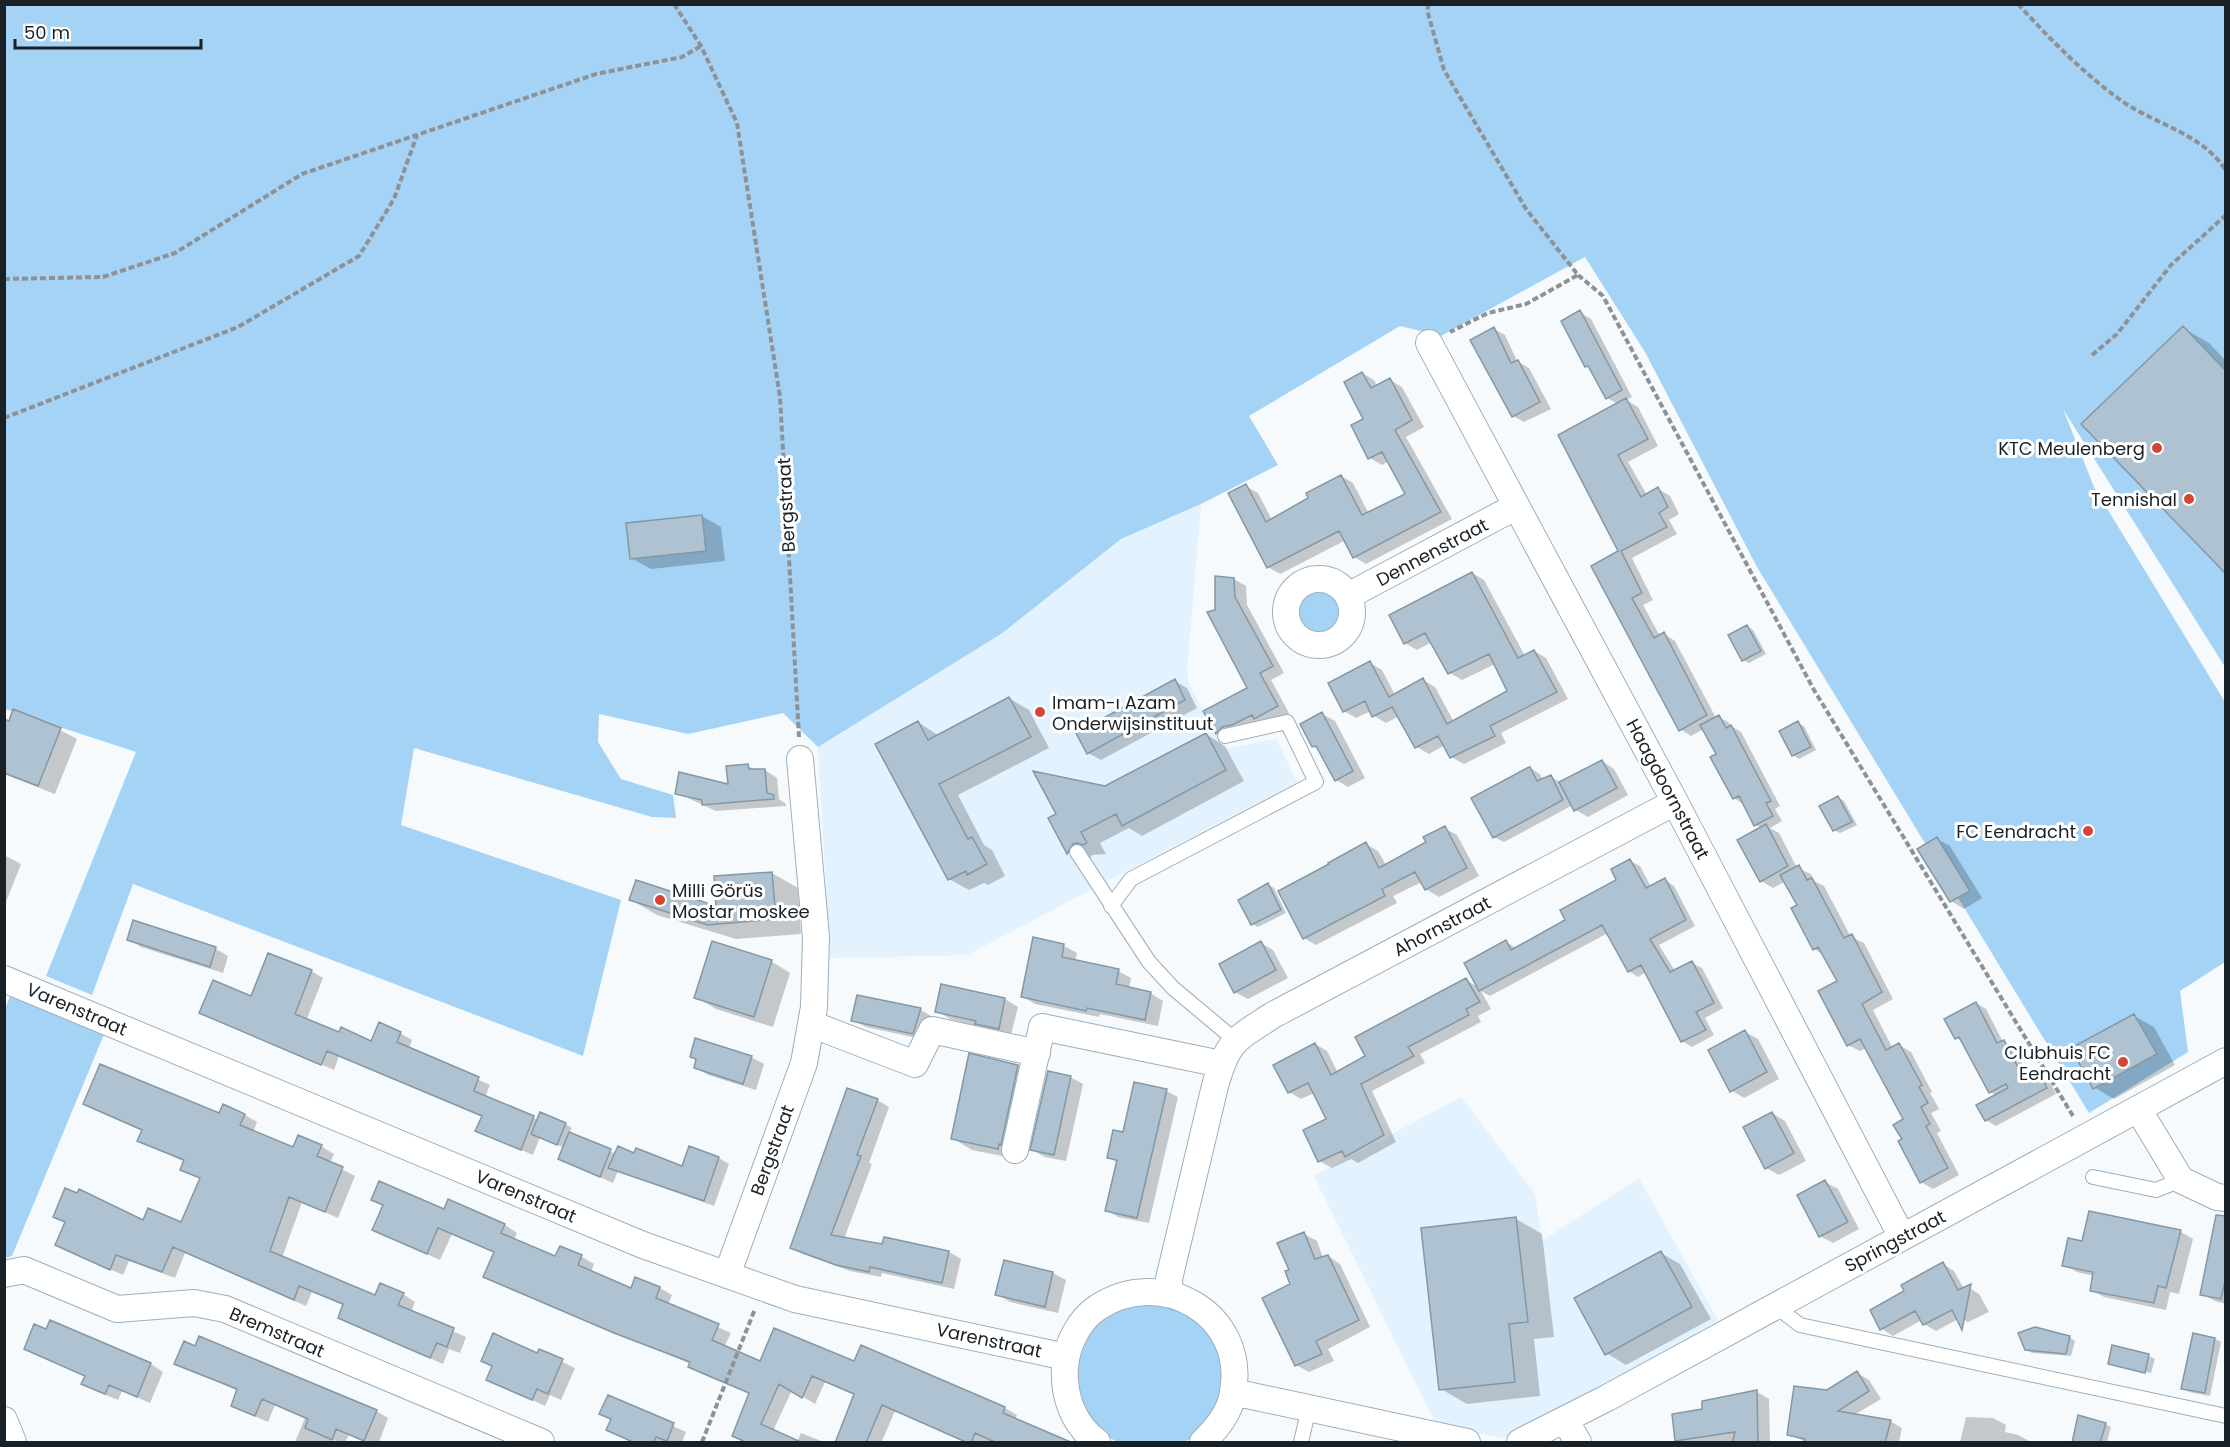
<svg xmlns="http://www.w3.org/2000/svg" width="2230" height="1447" font-family="Poppins,sans-serif">
	<style>
		.built { fill: #e2f2fe }
		.green { fill: #a4d3f5 }
		.shadow { fill: #0003 }
		.building { fill: #afc2d1; stroke: #8497a4; stroke-width: 1.5 }
		.lines { fill: none; stroke-linecap: round; stroke-linejoin: round }
		.service-casing { stroke: #9cafbd; stroke-width: 16 }
		.minor-casing { stroke: #9cafbd; stroke-width: 28 }
		.path { stroke: #8d9296; stroke-width: 4; stroke-dasharray: 6 3; stroke-linecap: butt }
		.service { stroke: #fff; stroke-width: 14 }
		.minor { stroke: #fff; stroke-width: 26 }
		.poi-dot { fill: #d34636; stroke: #fff; stroke-width: 2 }
		.labels { text-anchor: middle; dominant-baseline: central; stroke-width: 6; stroke-linejoin: round; paint-order: stroke }
		.poi-label { font-size: 18px; fill: #1a2126; stroke: #fff; text-anchor: end }
		.street-label { font-size: 18px; fill: #1a2126; stroke: #fff }
	</style>
	<rect width="100%" height="100%" fill="#f6fafd"/>
	<!-- built -->
	<path class="built" d="M1201,504L1187,673L1189,684L1224,749L1276,739L1297,782L967,955L830,958L818,747L1001,634L1121,539Z
		M1461,1097L1535,1194L1542,1241L1639,1178L1718,1320L1529,1429L1503,1438L1463,1431L1436,1424L1314,1176Z"/>
	<!-- green -->
	<path class="green" d="M5,5H2225V667L2063,409L2094,487L2225,702V962L2180,991L2188,1052L2089,1113L1757,567L1645,352L1585,257L1441,336L1400,326L1249,416L1278,465L1201,504L1121,539L1001,634L818,747L783,713L688,734L599,714L598,742L621,779L673,795L676,818L652,817L414,748L401,825L621,900L583,1056L133,884L92,995L46,976L136,752L5,709Z
		M1297 613a21 21 0 1 1 42 0a21 21 0 1 1-42 0Z
		M11,994L105,1032L12,1256L5,1258L4,1011Z
		M1163,1301L1209,1327C1213,1338 1225,1365 1226,1375C1226,1397 1205,1434 1184,1442C1177,1445 1165,1442 1157,1442C1145,1442 1126,1446 1116,1441C1066,1420 1064,1339 1109,1312C1121,1305 1149,1304 1163,1301Z"/>
	<!-- shadow -->
	<path class="shadow" d="M1580,312L1591,319L1632,397L1626,400L1638,407L1658,446L1628,462L1647,495L1658,489L1670,496L1679,514L1669,520L1677,534L1632,558L1653,600L1643,605L1660,636L1664,634L1675,641L1716,718L1719,717L1728,722L1731,726L1741,732L1780,806L1775,809L1782,821L1770,828L1779,833L1797,868L1811,874L1814,881L1824,886L1851,937L1864,943L1893,999L1873,1010L1893,1049L1899,1045L1911,1052L1932,1092L1930,1093L1939,1109L1931,1113L1941,1131L1937,1133L1959,1175L1933,1189L1921,1182L1904,1140L1905,1120L1866,1048L1860,1051L1848,1045L1839,982L1824,955L1814,949L1799,906L1786,881L1773,888L1761,881L1762,828L1755,825L1743,804L1734,798L1718,755L1704,729L1691,736L1680,729L1617,609L1620,552L1560,436L1618,404L1607,398L1591,369L1586,366Z
		M2183,328L2209,343L2226,361V572Z
		M1494,329L1505,335L1517,361L1529,368L1551,409L1524,422L1513,416Z
		M1362,373L1374,380L1377,386L1390,380L1402,387L1424,427L1406,437L1452,519L1366,564L1354,557L1346,540L1280,574L1268,567L1246,486L1258,493L1272,520L1310,498L1341,476L1353,483L1369,514L1407,495L1389,461L1382,465L1370,458Z
		M702,516L721,527L725,561L651,569L631,558Z
		M1472,573L1484,580L1525,656L1534,651L1546,658L1568,699L1501,733L1506,743L1464,764L1451,757L1445,745L1429,754L1417,747L1399,716L1386,723L1374,716L1371,711L1356,718L1344,711L1370,663L1382,670L1395,695L1423,680L1435,687L1454,722L1509,692L1495,664L1462,680L1450,673L1432,642L1417,650L1405,643Z
		M1234,579L1246,586L1247,605L1284,673L1271,680L1289,713L1267,725L1233,735L1222,729V732L1229,740L1217,733L1206,712L1249,688L1217,612Z
		M1747,626L1753,630L1766,654L1749,663L1743,660Z
		M1175,681L1187,688L1197,708L1101,760L1088,753Z
		M1009,698L1029,710L1049,748L958,795L984,845L992,850L1005,876L988,885L984,883L969,890L949,879L918,722L939,736Z
		M1322,714L1335,721L1365,778L1348,787L1336,780L1319,750L1313,746Z
		M4,721L60,730L77,739L55,794L4,774Z
		M1798,723L1804,726L1816,750L1799,759L1793,755Z
		M1206,734L1225,746L1244,781L1142,836L1129,828L1100,843L1106,854L1092,855L1087,864L1068,853L1050,818Z
		M1602,761L1614,769L1628,795L1588,817L1576,810L1573,805L1504,842L1494,837L1530,768L1540,774L1543,780L1550,776L1561,783Z
		M748,766L756,771L765,770L777,778L779,799L786,804V806L716,811L677,793L730,786Z
		M1838,797L1844,801L1857,825L1840,833L1834,830Z
		M1444,828L1457,835L1479,876L1439,897L1426,889L1422,882L1393,896L1397,903L1316,945L1304,938L1366,844L1378,851L1386,865L1428,842Z
		M1937,839L1950,846L1982,898L1964,909L1951,901L1919,850Z
		M4,855L21,864L4,907Z
		M1630,861L1640,866L1651,887L1665,880L1674,886L1695,926L1659,945L1675,971L1692,963L1702,968L1723,1008L1705,1018L1714,1035L1692,1047L1682,1041L1646,972L1638,977L1629,971L1608,933L1490,996L1481,991L1491,1009L1478,1016L1481,1022L1420,1054L1425,1063L1372,1091L1396,1142L1358,1163L1351,1159L1332,1168L1319,1161L1328,1119L1314,1093L1301,1099L1289,1092L1315,1044L1327,1051L1338,1073L1367,1057L1466,980L1478,987L1506,942L1516,948L1567,921L1618,881Z
		M772,873L798,888L801,934L736,939L657,915L631,900L717,908Z
		M1268,885L1274,888L1286,913L1258,927L1252,924Z
		M134,922L216,949L228,956L223,973L141,947L129,939Z
		M1034,939L1064,946L1077,953L1075,961L1118,971L1131,978L1129,988L1150,993L1163,1001L1158,1026L1100,1014L1099,1017L1035,1004L1022,996Z
		M1261,943L1273,950L1288,978L1248,999L1235,992Z
		M771,961L790,973L773,1027L716,1009L696,997Z
		M311,971L323,978L306,1021L340,1034L372,1042L400,1033L412,1040L409,1049L490,1085L485,1097L538,1120L541,1114L566,1124L572,1128L569,1133L616,1154L635,1155L683,1168L690,1148L719,1158L729,1164L714,1206L618,1171L613,1183L560,1159L564,1148L540,1137L533,1155L477,1131L483,1117L339,1056L334,1070L201,1012L251,998Z
		M942,986L1005,999L1018,1007L1011,1035L950,1019L937,1011Z
		M858,996L921,1010L933,1017L926,1040L866,1027L853,1020Z
		M1976,1003L1986,1009L2003,1042L2014,1048L2029,1078L2038,1073L2048,1079L2056,1094L1996,1126L1986,1120L1997,1096L1990,1092L1963,1042L1956,1038Z
		M2134,1016L2154,1027L2175,1065L2114,1099L2094,1087Z
		M1745,1032L1758,1039L1779,1079L1744,1098L1731,1090Z
		M970,1055L1018,1066L1037,1077L1017,1159L972,1150L952,1138Z
		M751,1057L764,1064L756,1090L708,1075L695,1067Z
		M1070,1077L1083,1084L1066,1161L1045,1157L1032,1150Z
		M1166,1091L1178,1097L1149,1223L1118,1217L1107,1210L1118,1163L1108,1157L1124,1134Z
		M877,1100L889,1107L869,1163L872,1164L844,1239L883,1246L949,1252L961,1259L954,1289L882,1273L881,1277L850,1271L803,1254L791,1248Z
		M1772,1113L1785,1121L1806,1161L1779,1175L1766,1168Z
		M220,1115H245L257,1122L253,1132L294,1149L321,1146L334,1154L330,1163L355,1176L338,1218L302,1202L282,1258L376,1297L403,1294L415,1302L411,1312L466,1337L460,1353L449,1349L443,1364L340,1318L345,1306L312,1292L306,1306L185,1253L175,1278L129,1261L123,1275L56,1245L66,1222L182,1224L201,1179L182,1170L185,1162L139,1141Z
		M1825,1182L1838,1189L1859,1229L1833,1243L1820,1236Z
		M373,1199L445,1211L449,1201L505,1225L517,1233L514,1240L556,1258L561,1248L582,1257L594,1264L591,1272L631,1290L660,1288L672,1295L668,1305L731,1333L724,1347L760,1363H854L862,1346L1005,1408L1017,1415L1015,1420L1058,1442H968L895,1411L882,1441L836,1442L855,1395L825,1382L815,1404L792,1390L773,1431L797,1442L801,1433L824,1442H744L751,1394L702,1374L690,1367L691,1364L497,1284L485,1277L495,1253L452,1234L440,1260L386,1236L384,1206Z
		M2090,1213L2181,1232L2193,1239L2179,1294L2170,1292L2166,1310L2104,1297L2091,1290L2094,1276L2077,1272L2064,1265L2084,1243Z
		M1516,1219L1542,1234L1554,1337L1534,1339L1540,1396L1467,1404L1441,1389Z
		M1304,1234L1317,1241L1323,1258L1328,1256L1340,1264L1370,1327L1328,1349L1334,1361L1309,1372L1296,1365L1291,1271Z
		M2226,1241V1304L2215,1301L2202,1294Z
		M1661,1253L1680,1264L1711,1319L1626,1365L1606,1353Z
		M1005,1261L1053,1273L1066,1280L1058,1313L1010,1302L997,1294Z
		M1943,1264L1954,1271L1964,1289L1968,1287L1979,1294L1989,1312L1968,1322L1960,1318L1936,1331L1924,1324L1922,1320L1893,1336L1882,1329L1872,1311L1906,1291Z
		M50,1322L151,1364L163,1372L150,1403L122,1391L118,1400L96,1391L83,1383L86,1377L26,1348L46,1331Z
		M2069,1337L2075,1341L2071,1356L2032,1353L2026,1349Z
		M2215,1339L2221,1342L2210,1396L2189,1392L2183,1388Z
		M2113,1347L2149,1356L2155,1359L2151,1373L2110,1364Z
		M540,1351L575,1368L561,1400L550,1395L545,1406L488,1380L538,1355Z
		M176,1363L376,1411L388,1418L379,1442H367L349,1435L345,1442L331,1440L330,1442H295L305,1418L275,1405L268,1422L245,1412L233,1405L238,1391Z
		M1857,1373L1869,1380L1881,1399L1854,1415L1890,1421L1902,1428L1899,1442H1806L1789,1434L1828,1391Z
		M1757,1392L1769,1399L1770,1442H1734V1441L1681,1442L1677,1440L1704,1410Z
		M609,1397L686,1432L682,1442H634L612,1420Z
		M1966,1417L1993,1418L2006,1425L2005,1432L2018,1435L2031,1442H1960Z
		M2105,1424L2111,1427L2107,1442H2086Z"/>
	<!-- building -->
	<path class="building" d="M1580,310L1622,390L1606,399L1588,366L1585,367L1561,321Z
		M2183,326L2226,371V574L2081,424Z
		M1494,327L1511,363L1518,360L1540,402L1512,417L1470,340Z
		M1362,372L1371,388L1390,378L1412,420L1395,430L1441,512L1353,558L1339,531L1267,568L1228,493L1246,484L1266,522L1308,498L1306,493L1341,475L1362,515L1405,494L1382,452L1368,459L1351,425L1363,419L1344,382Z
		M1626,398L1648,439L1618,455L1641,497L1658,487L1668,507L1659,513L1667,527L1621,551L1642,593L1632,598L1654,638L1664,632L1707,715L1679,731L1591,566L1618,551L1558,435Z
		M702,515L706,551L630,559L626,523Z
		M1472,572L1518,658L1534,650L1557,692L1490,726L1495,736L1450,758L1438,736L1415,748L1392,707L1372,717L1365,701L1343,712L1328,683L1370,661L1389,697L1423,678L1447,724L1507,691L1489,654L1448,674L1425,633L1404,644L1389,615Z
		M1215,576L1234,578L1235,597L1273,666L1260,673L1278,706L1254,719L1252,715L1232,725L1222,727L1216,734L1203,711L1247,688L1207,612L1215,610Z
		M1747,625L1761,651L1742,661L1728,635Z
		M1175,679L1185,700L1087,754L1076,733Z
		M1009,697L1031,737L939,784L968,839L972,837L987,864L967,875L966,871L948,880L875,744L918,721L928,740Z
		M13,709L61,728L38,786L4,773V719L9,721Z
		M1322,712L1353,771L1335,781L1316,746L1312,747L1300,724Z
		M1719,715L1726,728L1731,725L1771,801L1766,803L1773,816L1754,826L1739,796L1733,799L1710,757L1716,754L1700,725Z
		M1798,721L1811,747L1792,756L1779,731Z
		M1206,733L1226,770L1122,826L1116,814L1081,832L1087,843L1083,845L1077,843L1073,844L1067,854L1048,818L1056,814L1033,771L1105,786Z
		M1602,760L1617,788L1574,811L1559,782Z
		M748,764L749,769H765L767,793L774,795V799L702,805V800L675,794L679,772L728,784L726,766Z
		M1529,767H1530L1537,781L1551,775L1563,800L1493,838L1471,798Z
		M1838,796L1852,822L1833,831L1819,806Z
		M1766,824L1788,866L1760,882L1737,840Z
		M1445,826L1467,868L1425,890L1415,872L1382,889L1385,896L1303,939L1278,891L1329,864L1328,863L1366,842L1379,868L1426,842L1423,837Z
		M1937,837L1970,891L1950,902L1917,849Z
		M1630,859L1646,888L1665,878L1686,920L1650,939L1670,972L1692,961L1714,1003L1696,1012L1706,1030L1681,1042L1641,965L1628,972L1602,925L1479,991L1464,963L1506,940L1511,950L1565,920L1560,910L1616,880L1611,869Z
		M1799,865L1807,880L1812,878L1844,938L1852,934L1882,992L1862,1004L1886,1050L1899,1043L1922,1085L1919,1087L1928,1103L1921,1107L1930,1124L1926,1126L1948,1168L1920,1183L1898,1141L1902,1139L1893,1125L1903,1119L1860,1039L1847,1046L1818,991L1837,981L1818,947L1813,950L1791,908L1797,905L1780,875Z
		M772,872L776,919L708,925L629,900L636,880L716,906L714,876Z
		M1268,883L1281,910L1251,925L1238,900Z
		M133,920L216,947L210,967L127,940Z
		M1033,937L1064,944L1062,957L1119,969L1116,984L1151,992L1145,1020L1087,1008L1086,1011L1021,997Z
		M712,941L772,960L754,1017L694,998Z
		M1261,941L1276,970L1234,993L1219,964Z
		M268,953L312,970L295,1014L339,1032L341,1027L371,1041L379,1022L401,1032L397,1042L479,1077L474,1091L534,1116L521,1150L475,1131L482,1116L327,1051L321,1065L199,1013L213,980L251,996Z
		M1466,978L1480,1002L1466,1009L1469,1015L1408,1047L1414,1056L1361,1084L1384,1135L1345,1157L1342,1151L1318,1162L1303,1130L1326,1119L1308,1083L1288,1093L1273,1065L1315,1043L1331,1075L1365,1056L1355,1037Z
		M941,984L1005,998L999,1029L975,1024L976,1021L935,1012Z
		M857,995L921,1008L913,1034L851,1021Z
		M1976,1002L1997,1043L2004,1040L2024,1079L2038,1071L2047,1088L1985,1121L1976,1105L2008,1088L2006,1084L1989,1093L1959,1037L1955,1039L1944,1019Z
		M2134,1014L2157,1054L2093,1089L2071,1048Z
		M1745,1030L1767,1072L1730,1092L1708,1050Z
		M695,1038L752,1056L743,1084L694,1068L696,1059L690,1057Z
		M969,1053L1018,1065L1001,1145L999,1144L998,1149L951,1139Z
		M100,1064L219,1113L223,1104L245,1114L240,1125L293,1147L298,1135L322,1145L317,1156L343,1167L325,1212L289,1197L270,1251L375,1295L380,1283L404,1293L398,1305L454,1328L447,1347L437,1343L430,1358L338,1318L343,1304L299,1286L294,1300L173,1247L162,1272L116,1255L110,1270L55,1245L65,1222L53,1217L65,1188L77,1193L79,1189L143,1220L148,1208L181,1222L200,1178L180,1170L184,1160L137,1141L142,1130L83,1104Z
		M1048,1071L1071,1076L1054,1155L1030,1150Z
		M1134,1082L1167,1089L1137,1218L1105,1211L1117,1160L1107,1158L1113,1130L1123,1132Z
		M847,1088L878,1099L857,1155L861,1156L831,1235L882,1244L884,1237L949,1251L942,1283L870,1267L869,1272L836,1265L790,1248Z
		M540,1112L566,1123L557,1145L531,1134Z
		M1772,1112L1794,1153L1765,1169L1743,1127Z
		M569,1132L611,1149L600,1177L558,1159Z
		M618,1146L634,1153L636,1148L682,1166L689,1146L719,1157L704,1201L608,1168Z
		M1825,1180L1848,1222L1819,1237L1797,1195Z
		M379,1181L444,1209L448,1199L505,1224L501,1233L555,1256L560,1246L582,1255L578,1265L631,1288L635,1277L660,1287L656,1298L719,1324L712,1340L760,1361L774,1328L854,1361L861,1345L1005,1407L1003,1413L1073,1443H997L975,1433L971,1443H968L882,1405L866,1443H835L854,1394L812,1376L802,1398L779,1384L761,1424L803,1443H748L732,1436L749,1393L688,1367L690,1362L614,1333L483,1277L494,1252L438,1228L427,1254L372,1230L383,1205L371,1200Z
		M2089,1211L2181,1230L2166,1288L2158,1286L2154,1303L2090,1291L2093,1272L2062,1266L2068,1238L2082,1241Z
		M2216,1215L2226,1216V1277L2221,1299L2200,1295Z
		M1516,1217L1528,1322L1509,1324L1515,1382L1439,1390L1421,1228Z
		M1304,1232L1315,1259L1328,1255L1359,1320L1316,1341L1322,1354L1295,1366L1262,1298L1290,1284L1285,1271L1289,1270L1277,1243Z
		M1661,1251L1692,1307L1605,1355L1574,1298Z
		M1004,1260L1053,1272L1045,1307L995,1295Z
		M1943,1262L1958,1290L1971,1284L1962,1330L1952,1310L1923,1325L1915,1311L1880,1330L1870,1310L1904,1291L1901,1285Z
		M50,1320L151,1363L137,1397L109,1385L105,1394L81,1384L85,1376L24,1349L34,1324L46,1329Z
		M2035,1327L2070,1336L2066,1354L2025,1350L2018,1333Z
		M493,1333L537,1353L539,1349L563,1359L548,1394L537,1389L532,1400L486,1380L492,1366L481,1361Z
		M2193,1333L2215,1338L2205,1393L2181,1389Z
		M199,1336L377,1410L364,1441L336,1429L332,1440L319,1434L305,1428L308,1419L262,1399L255,1416L231,1406L237,1389L174,1364L184,1341L195,1346Z
		M2112,1345L2149,1354L2145,1373L2108,1364Z
		M1857,1371L1869,1391L1838,1411L1891,1420L1885,1443H1804L1805,1439L1787,1435L1794,1386L1827,1390Z
		M1757,1390L1758,1443H1732L1735,1432L1675,1441L1672,1414L1702,1409V1401Z
		M608,1395L674,1423L667,1441L656,1437L653,1443H635L606,1430L611,1419L599,1414Z
		M2078,1415L2106,1423L2100,1443H2072Z"/>
	<g class="lines">
		<defs>
			<path id="service" d="M1077,852L1149,962L1173,988L1235,1040
				M1111,906L1131,879L1316,782L1287,722L1225,736
				M2093,1177L2156,1190L2181,1180
				M1775,1306L1800,1325L2226,1416
				M1301,1442L1309,1408"/>
			<path id="minor" d="M1429,343L1675,802L1902,1237
				M1286 612a33 33 0 1 1 66 0a33 33 0 1 1-66 0Z
				M1348,596L1515,507
				M4,979L643,1245L795,1299L1066,1357
				M811,1024L915,1064L932,1030L1037,1053
				M2138,1109L2181,1180L2217,1197L2226,1198
				M1015,1150L1042,1027L1221,1064
				M4,1274L24,1270L117,1309L194,1303L225,1309L541,1442
				M727,1275L804,1063L814,1007L816,937L800,759
				M1170,1293L1169,1279L1215,1086C1228,1040 1235,1040 1273,1015L1675,802
				M1233,1392L1467,1442
				M4,1420L13,1442
				M1565,1420L1578,1442
				M1097,1442C1073,1424 1063,1396 1065,1366C1067,1344 1079,1320 1097,1308C1161,1265 1247,1314 1233,1392C1230,1413 1217,1428 1203,1442
				M1520,1442L1607,1398L2226,1061"/>
		</defs>
		<!-- service casing -->
		<use href="#service" class="service-casing"/>
		<!-- minor casing -->
		<use href="#minor" class="minor-casing"/>
		<!-- path -->
		<path class="path" d="M674,4L701,46L737,123L780,397L799,737
			M1429,4L1427,10L1444,70L1526,209L1578,275L1526,304L1488,313L1450,332
			M2018,4C2049,38 2082,72 2119,99C2153,124 2203,133 2226,171
			M1578,275L1603,296L1814,690L2073,1116
			M4,279L103,277L175,253L302,174L596,74L682,57L701,46
			M2092,355L2117,334L2171,265L2226,215
			M4,418L238,327L359,256L394,199L417,135
			M702,1442L755,1309"/>
		<!-- service -->
		<use href="#service" class="service"/>
		<!-- minor -->
		<use href="#minor" class="minor"/>
	</g>
	<!-- markers -->
	<g class="poi-dot">
		<circle cx="2157" cy="448" r="6"/>
		<circle cx="2189" cy="499" r="6"/>
		<circle cx="1040" cy="712" r="6"/>
		<circle cx="2088" cy="831" r="6"/>
		<circle cx="660" cy="900" r="6"/>
		<circle cx="2123" cy="1062" r="6"/>
	</g>
	<g class="labels">
		<!-- poi labels -->
		<g class="poi-label">
			<text x="2145" y="448">KTC Meulenberg</text>
			<text x="2177" y="499">Tennishal</text>
			<text x="1052" y="702" text-anchor="start">Imam-ı Azam<tspan x="1052" dy="21">Onderwijsinstituut</tspan></text>
			<text x="2076" y="831">FC Eendracht</text>
			<text x="672" y="890" text-anchor="start">Milli Görüs<tspan x="672" dy="21">Mostar moskee</tspan></text>
			<text x="2111" y="1052">Clubhuis FC<tspan x="2111" dy="21">Eendracht</tspan></text>
		</g>
		<!-- street labels -->
		<g class="street-label">
			<text transform="translate(786 505) rotate(-93)">Bergstraat</text>
			<text transform="translate(1432 552) rotate(-28)">Dennenstraat</text>
			<text transform="translate(1668 789) rotate(62)">Haagdoornstraat</text>
			<text transform="translate(1442 926) rotate(-28)">Ahornstraat</text>
			<text transform="translate(77 1009) rotate(23)">Varenstraat</text>
			<text transform="translate(772 1150) rotate(-70)">Bergstraat</text>
			<text transform="translate(526 1196) rotate(23)">Varenstraat</text>
			<text transform="translate(1895 1241) rotate(-28)">Springstraat</text>
			<text transform="translate(277 1332) rotate(23)">Bremstraat</text>
			<text transform="translate(989 1340) rotate(12)">Varenstraat</text>
		</g>
	</g>
	<!-- border -->
	<rect width="2230" height="1447" fill="none" stroke="#1a2126" stroke-width="12"/>
	<!-- scale -->
	<path d="M15 39v9h186v-9" fill="none" stroke="#1a2126" stroke-width="3"/>
	<text x="24" y="39" font-size="18" fill="#1a2126" stroke="#ffffff" stroke-width="4.5" paint-order="stroke">50 m</text>
</svg>
